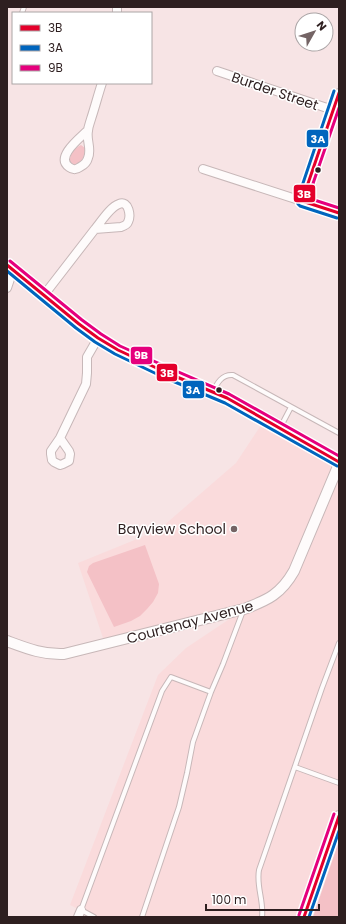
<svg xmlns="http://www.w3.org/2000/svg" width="346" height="924" font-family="Poppins,sans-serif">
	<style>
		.built { fill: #fadbdc }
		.green { fill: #f4c1c6 }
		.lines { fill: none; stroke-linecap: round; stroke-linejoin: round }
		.service-casing { stroke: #c7b7b8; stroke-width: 6 }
		.minor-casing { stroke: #c7b7b8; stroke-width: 10 }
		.tertiary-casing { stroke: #c7b7b8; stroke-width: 12 }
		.secondary-casing { stroke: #c7b7b8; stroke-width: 13 }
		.service { stroke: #fefbfb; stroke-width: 4 }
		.minor { stroke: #fefbfb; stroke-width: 8 }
		.tertiary { stroke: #fefbfb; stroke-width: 10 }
		.secondary { stroke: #f8f2f2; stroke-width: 11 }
		.bus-1-casing { stroke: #fff; stroke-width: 6 }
		.bus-2-casing { stroke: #fff; stroke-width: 6 }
		.bus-3-casing { stroke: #fff; stroke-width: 6 }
		.bus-1 { stroke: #e4002b; stroke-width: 3 }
		.bus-2 { stroke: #0065bd; stroke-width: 3 }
		.bus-3 { stroke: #e5007d; stroke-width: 3 }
		.bus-dot { fill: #2e1f20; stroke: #fff; stroke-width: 1.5 }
		.poi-dot { fill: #746465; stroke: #fff; stroke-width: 1.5 }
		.labels { text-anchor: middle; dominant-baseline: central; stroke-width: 3; stroke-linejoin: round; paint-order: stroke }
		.street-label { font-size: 14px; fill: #2e1f20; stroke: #fff }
		.poi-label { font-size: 14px; fill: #2e1f20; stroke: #fff; text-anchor: end }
		.line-badge { stroke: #fff; stroke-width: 1.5 }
		.badge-label { font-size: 11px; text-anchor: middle; font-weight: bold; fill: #fff }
	</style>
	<rect width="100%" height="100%" fill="#f7e4e5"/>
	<!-- built -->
	<path class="built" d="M265,419L339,462V816L304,917H94L70,905L158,675L186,648L243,610L105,644L78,563L142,537L162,527L236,463Z"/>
	<!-- green -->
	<path class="green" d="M81,145L85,148C85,156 80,170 70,163C69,155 74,148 81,145Z
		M145,545L159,584L158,593L153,602L147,609L140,616L131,621L114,627L87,572L89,566L93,563Z
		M339,841V917H313Z"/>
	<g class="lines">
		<defs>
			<path id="service" d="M22,13L24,7
				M213,392C217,383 222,374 233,375L339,433
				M280,428L291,407
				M295,767L339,783
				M94,917L81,910L162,691L171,677L211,692
				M142,917L179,807L187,773L193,742L211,692L223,664L243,611
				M262,917C264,901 256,886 259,870L322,688L339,643"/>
			<path id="minor" d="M117,13V7
				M217,71L333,110
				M87,131C80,138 55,157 69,167C73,170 76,170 80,167C84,165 87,162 88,158C92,149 86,140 88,131C88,127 90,123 91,119C95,107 98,95 102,83
				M203,169L339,213
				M302,201L339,93
				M7,288L13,270
				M44,295L95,229L121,227C124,226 127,225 128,222C131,216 129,200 119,204C110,207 101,222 95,229
				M60,438L69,451L70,454L69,461L63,464L60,465L54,462L52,460L51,454V451L60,438L86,384L87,373V357L98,338
				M78,917L81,910"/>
			<path id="tertiary" d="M7,641C26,648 43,655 64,654L244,609C268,600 281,594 294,571L339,464
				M304,917L339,816"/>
			<path id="secondary" d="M7,265L79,324L98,338L118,350L165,372L227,398L261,417L339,462"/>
		</defs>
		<!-- service casing -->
		<use href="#service" class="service-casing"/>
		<!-- minor casing -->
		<use href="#minor" class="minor-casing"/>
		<!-- tertiary casing -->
		<use href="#tertiary" class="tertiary-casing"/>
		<!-- secondary casing -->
		<use href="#secondary" class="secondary-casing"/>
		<!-- service -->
		<use href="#service" class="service"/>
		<!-- minor -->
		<use href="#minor" class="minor"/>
		<!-- tertiary -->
		<use href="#tertiary" class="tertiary"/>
		<!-- secondary -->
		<use href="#secondary" class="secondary"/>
		<defs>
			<path id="bus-1" d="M339,93L302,201L339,213
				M7,265L79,324L98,338L118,350L165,372L227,398L339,462
				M304,917L339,816"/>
			<path id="bus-2" d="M334,91L297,201L298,204L300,206L337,218
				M7,271L76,328L95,342L115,354L163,377L225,403L337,466
				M309,917L339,831"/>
			<path id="bus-3" d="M339,108L308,198L339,208
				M10,261L82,320L101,334L120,346L167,367L229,394L339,456
				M299,915L334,814"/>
		</defs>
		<!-- bus-1 casing -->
		<use href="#bus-1" class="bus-1-casing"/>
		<!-- bus-2 casing -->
		<use href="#bus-2" class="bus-2-casing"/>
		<!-- bus-3 casing -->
		<use href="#bus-3" class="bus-3-casing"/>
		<!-- bus-1 -->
		<use href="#bus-1" class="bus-1"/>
		<!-- bus-2 -->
		<use href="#bus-2" class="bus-2"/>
		<!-- bus-3 -->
		<use href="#bus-3" class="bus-3"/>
	</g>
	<!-- markers -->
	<g class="bus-dot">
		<circle cx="318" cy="170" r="3.5"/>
		<circle cx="219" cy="390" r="3.5"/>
	</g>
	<circle class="poi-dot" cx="234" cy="529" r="4"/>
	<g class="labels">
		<!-- street labels -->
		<g class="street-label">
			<text transform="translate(275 91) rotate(19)">Burder Street</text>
			<text transform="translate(190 622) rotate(-15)">Courtenay Avenue</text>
		</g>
		<!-- poi labels -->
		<g class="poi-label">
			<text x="226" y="529">Bayview School</text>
		</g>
	</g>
	<g class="line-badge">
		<rect x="306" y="129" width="23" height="19" rx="4" fill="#0065bd"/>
		<rect x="293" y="184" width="23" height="19" rx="4" fill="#e4002b"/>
		<rect x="130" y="346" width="23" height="19" rx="4" fill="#e5007d"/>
		<rect x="156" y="363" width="22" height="19" rx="4" fill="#e4002b"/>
		<rect x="182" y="380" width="23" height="19" rx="4" fill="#0065bd"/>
	</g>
	<g class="badge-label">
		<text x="318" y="143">3A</text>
		<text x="304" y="198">3B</text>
		<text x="141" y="359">9B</text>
		<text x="167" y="377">3B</text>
		<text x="193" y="394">3A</text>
	</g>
	<!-- border -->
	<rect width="346" height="924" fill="none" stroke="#2e1f20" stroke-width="16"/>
	<!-- legend -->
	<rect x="12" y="12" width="140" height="72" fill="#ffffff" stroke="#aba5a6"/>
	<rect x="20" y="25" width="20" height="6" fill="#e4002b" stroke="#aba5a6"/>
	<text x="48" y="32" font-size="12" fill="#2e1f20">3B</text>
	<rect x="20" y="45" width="20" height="6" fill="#0065bd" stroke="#aba5a6"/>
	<text x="48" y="52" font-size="12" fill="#2e1f20">3A</text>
	<rect x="20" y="65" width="20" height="6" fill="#e5007d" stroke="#aba5a6"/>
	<text x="48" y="72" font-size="12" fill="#2e1f20">9B</text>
	<!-- north arrow -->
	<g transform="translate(314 32) rotate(51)"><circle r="19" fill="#ffffff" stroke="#aba5a6"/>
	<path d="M0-3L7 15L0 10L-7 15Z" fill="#746465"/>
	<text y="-6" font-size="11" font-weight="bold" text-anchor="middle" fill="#2e1f20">N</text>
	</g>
	<!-- scale -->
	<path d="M206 904v6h113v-6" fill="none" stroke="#2e1f20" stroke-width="2"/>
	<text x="212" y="904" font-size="12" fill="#2e1f20" stroke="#ffffff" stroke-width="3" paint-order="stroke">100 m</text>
</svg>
